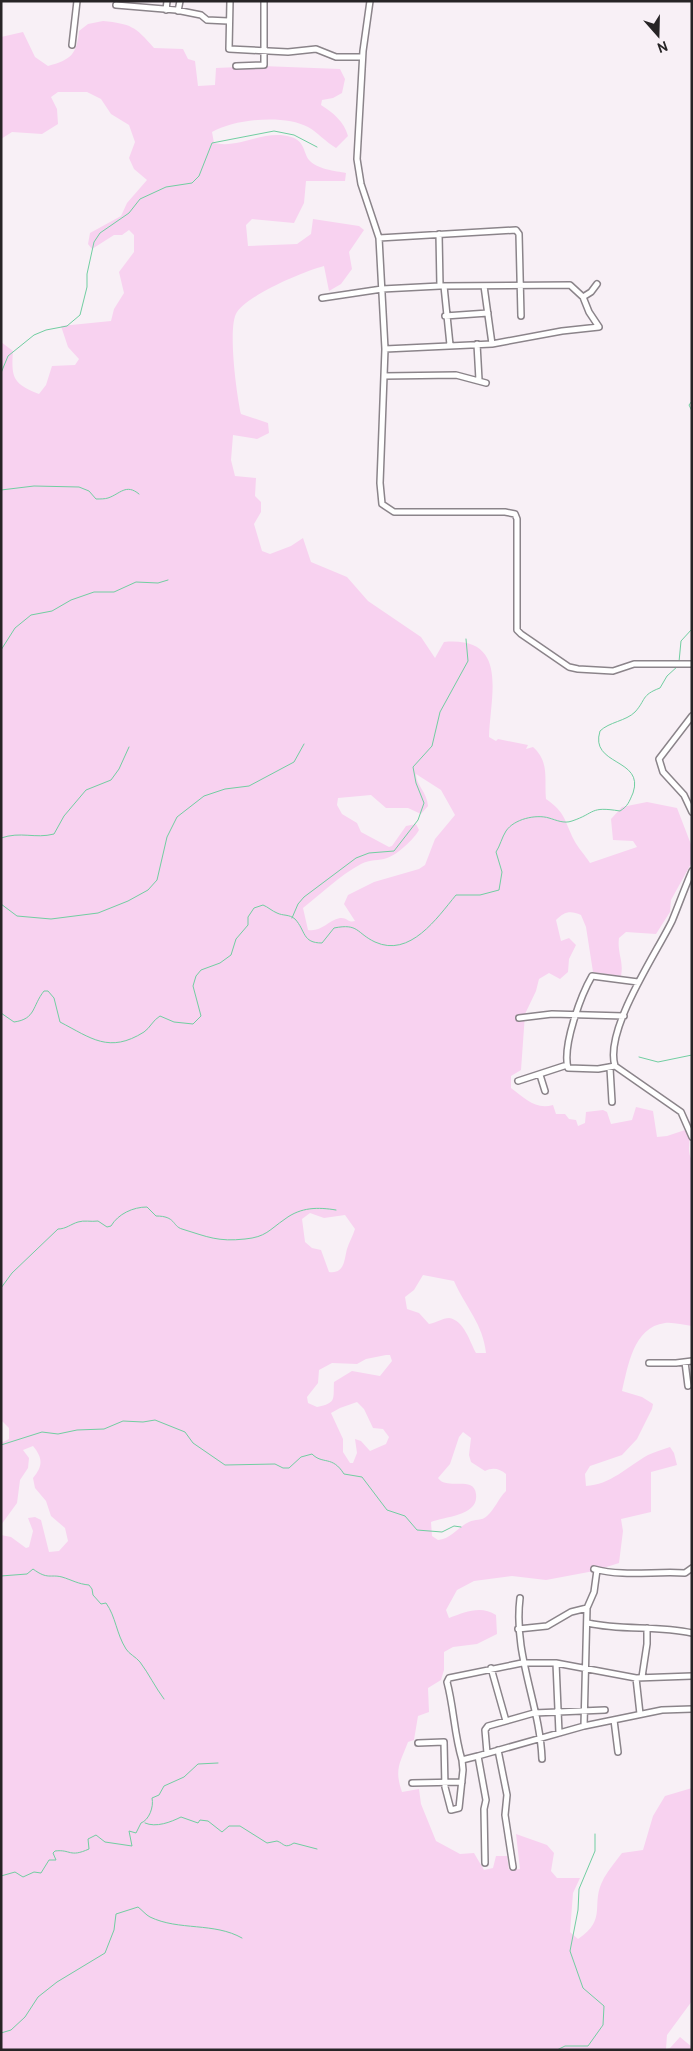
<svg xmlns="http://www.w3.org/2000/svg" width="693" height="2051" font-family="Cabin,sans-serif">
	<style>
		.green { fill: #f8d2f0; fill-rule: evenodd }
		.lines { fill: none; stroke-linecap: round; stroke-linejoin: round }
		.stream { stroke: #71cea1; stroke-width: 1 }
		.minor-casing { stroke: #8b848a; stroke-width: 8 }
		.minor { stroke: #fff; stroke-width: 5 }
	</style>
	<rect width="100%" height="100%" fill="#f8f0f6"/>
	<!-- green -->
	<path class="green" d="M103,21C131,24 135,26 154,48L183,49L188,59L195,61L198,86L215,85L216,68L262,66L340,69L345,79L342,93L333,98L322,100L321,105C333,113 344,121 348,136L336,148C326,142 317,132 308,127C284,114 235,119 212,132L214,143C240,149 264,129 291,137C305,141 303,152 309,160C316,169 336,171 346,173L345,181H306L304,203L294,223L252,219L246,225L248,246L297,244L311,234L313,219L359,226L364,230L349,252L352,269L341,284L329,291L324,266C302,272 250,294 237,312C227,326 237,397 241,414L268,423L269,433L257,439L233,435L231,460L235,476L256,478L255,496L261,502V512L254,524L262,551L270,554L291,546L303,538L311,562L347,577L368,601L421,637L435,658L444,642C510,636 490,696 489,737L496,741L498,739L528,745L526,749L533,747C550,762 544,780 546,799C566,813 564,820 574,840C578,848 585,855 590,863L637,847L633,841L613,840L611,819L622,807L647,802L677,808L692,847V862L671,900L670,912L656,934L626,932L619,938C617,953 624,961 621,976L593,972L586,927L581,915C570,910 564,912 556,920L561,941L569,938L576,945L569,959L568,972L560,979L549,973L539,979L536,991L525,1014L521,1070L511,1076V1088C525,1098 535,1110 553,1105L556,1114H565L569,1119L576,1120L578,1126L585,1123L586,1112L603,1110L607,1112L611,1124L632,1120L636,1107L653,1111L657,1137L667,1136L685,1130L683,1121H690C693,1133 685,1150 692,1160V1326C683,1325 673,1322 665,1323C633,1327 628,1367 622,1391L642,1397L653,1404L652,1409L637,1439L622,1455L590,1466L585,1474L586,1486C610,1485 627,1467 648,1455C654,1452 662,1450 670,1447L674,1453L677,1465L651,1472V1512L621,1519L623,1531L619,1563L594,1571L546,1580L512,1576L474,1581L457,1590L446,1610L449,1618C465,1612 481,1605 496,1615L497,1634L477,1644L453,1647L444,1652V1670L441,1680L428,1688L429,1712L418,1716L414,1740L408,1742C400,1763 394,1769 402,1792L419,1789L421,1804L436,1841L460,1854L474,1853L484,1870L493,1868L496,1856H507L509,1870L520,1869L516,1834L547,1845L554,1853L551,1871L557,1878H580L573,1893L570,1932L578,1939C609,1918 589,1905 604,1878C609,1869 616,1861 622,1853L643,1850L653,1816L665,1796L692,1788V2001L667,2035L666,2049L670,2048L680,2037L692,2047V2050H1V1535L11,1537L26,1548L29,1547L33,1531L28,1518L35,1517L41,1520L49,1552L59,1551L68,1541L65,1528L51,1516L46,1501L35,1488L33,1478C43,1466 43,1458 33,1446L23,1450L29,1458L28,1468L20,1480L17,1503L1,1525V1443L9,1439V1428L1,1420V342L13,351C11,378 13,384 39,394L46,385L52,366L75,365L79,359L68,347L61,326L111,321L114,309L124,293L119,272L134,252V235L129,230L122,235H114L92,249L88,244L90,233L121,216L127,203L147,180L134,169L129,158L135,142L129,125L111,114L101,99L87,92H58L51,97L57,109L58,124L42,134L12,132L1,139V37L23,32L35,57L48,66C71,60 77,54 79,31L88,24ZM416,774L441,790L455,815L435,839L425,865L419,869L374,882L348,895L344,904L355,921C348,923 347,917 340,918C327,921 322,932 308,930L303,908C322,893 339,876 361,864C370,859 379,861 387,858C397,855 414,839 419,830L416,824L406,826L392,846L389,847L361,832L357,823L342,814L337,805L338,798L371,795L386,808H408L421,814L428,806C427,792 416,785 416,774ZM310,1213L324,1218L345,1215L355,1229C353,1236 349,1242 347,1249C344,1260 345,1274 329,1272L321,1250L312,1248L305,1242L302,1219ZM423,1275L454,1281C466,1308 483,1324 486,1353H476C470,1342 464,1320 449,1318C443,1318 435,1323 429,1324L419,1313L407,1309L405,1297L414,1290ZM386,1355H390L392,1361L380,1376L352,1371L334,1382C333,1399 337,1403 317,1407L308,1403L307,1397L318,1383L319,1370L332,1363L357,1364L366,1359ZM357,1402L364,1409L373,1428L383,1429L389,1437L386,1444L370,1451L361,1441L355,1439L357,1453L353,1463H350L343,1452V1439L331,1413L340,1408ZM463,1432L471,1438L469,1455L471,1462L485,1471C493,1467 500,1469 506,1474V1491C498,1499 495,1509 487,1516C482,1521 475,1519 469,1522C458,1527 451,1539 438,1540L432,1536L431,1522C445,1516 479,1516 476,1494C474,1475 447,1491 438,1478L450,1464L459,1437Z"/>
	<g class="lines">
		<!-- stream -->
		<path class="stream" d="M1,373L8,356L34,335L46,330L67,326L80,315L87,287V274L94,242L100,233L129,213L140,199L166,187L192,183L199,176L212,143L274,131L294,135L317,147
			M692,401L689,405L692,411
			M1,490L34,486L79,487L89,491L96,499C100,499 105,499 108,498C120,494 126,483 139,494
			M692,592V602
			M1,650L15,628L31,615L52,611L71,600L94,592H114L136,582L158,583L168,580
			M679,662L681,641L692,629
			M1,838C21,831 35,839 54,834L64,816L86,790L111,780L119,769L129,747
			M1,904L17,916L51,919L98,913L128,901L148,890L157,880L167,837L177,817L204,796L225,789L249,786L294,762L304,744
			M292,918L298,904L304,897L356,858L369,853L394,851L418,820L424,803L416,783L413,767L432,746L440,712L468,661L466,639
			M1,1013L14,1022C36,1019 32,1006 44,991H48L54,998L60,1022C91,1038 109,1054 144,1032C150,1028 153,1020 160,1016L174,1022L193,1024L201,1016L193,986L196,976L201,970L220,963L231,955L236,939L248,925V917L254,908L263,905C268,907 272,911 277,913C283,916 289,914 295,919C306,931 302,943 322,943L334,928C359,923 356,933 375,942C410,958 437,918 456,895H480L499,890L502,872L496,852C500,846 502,837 506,831C514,819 536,814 549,818C556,820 564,824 572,821C596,813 589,806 620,811C628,806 629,802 633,793C645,758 589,766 600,731C609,722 626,721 635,712C646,700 641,695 660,688L667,676L678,666
			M639,1057L658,1062L692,1055
			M1,1288L12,1273L58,1229C66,1229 71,1224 78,1222C84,1220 91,1222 98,1221L107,1227L111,1226C118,1214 133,1207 147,1207L156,1216C176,1216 172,1226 182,1229C208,1237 218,1242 245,1239C266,1237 269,1230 285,1219C301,1207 318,1207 336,1210
			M1,1445L42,1432L58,1434L77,1430L104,1429L123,1421L143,1422L155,1420L185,1432L193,1443L225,1465L275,1464L283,1468H289L301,1457L312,1454C323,1465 332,1455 344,1474L362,1477L387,1510L405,1516L417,1530L442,1532L454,1526L461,1527
			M1,1576L27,1574L33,1569C48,1580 50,1574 62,1577C72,1580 78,1584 89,1585L92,1589L93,1595L101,1604L106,1603C116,1617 116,1633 126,1649C129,1654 136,1657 140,1662C149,1674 155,1687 164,1699
			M145,1823C156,1828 171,1822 181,1817L198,1823L200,1820L208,1821L222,1832L229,1826H240L267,1843L277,1841C285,1844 284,1849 294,1843L317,1849
			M1,1876L15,1872L23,1877L34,1872L41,1873L49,1860H56L53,1853L55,1851C71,1849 69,1858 89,1849L88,1839L96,1835L105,1842L132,1846L129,1831L136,1833L141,1823C149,1820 154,1807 152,1798L159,1795L164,1786L184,1777L198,1764L218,1763
			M1,2033L11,2030L25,2017L38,1997L57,1982L105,1953L114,1930L116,1914L138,1907C142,1910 146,1915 150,1917C179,1931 214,1922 242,1938
			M557,2050L565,2046H588L603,2025L604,2006L583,1988L570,1951L578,1910L579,1889L595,1851V1834"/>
		<defs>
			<path id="minor" d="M230,1L229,49L288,52L316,49L336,57H362
				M370,1L363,51L357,159L361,184L379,238L385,349L380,483L382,504L394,512H505L515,514L517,519V630L521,634L569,667L578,669L613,671L634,664H692
				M116,5L176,10L201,15L207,20L228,21
				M166,10L167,1
				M178,11L180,1
				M72,45L77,1
				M236,66L264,65V1
				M439,234L440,286
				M379,238L516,230L519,234L521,316
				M444,286L450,345
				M484,286L492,344
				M322,298L382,289L440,286L570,285L583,297L591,292L597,284
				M445,316L488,313
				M477,344L479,380
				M385,349L492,344L562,331L599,327L589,312L583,297
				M384,376L456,375L486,383
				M692,716L659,759L663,772L684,795L692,812
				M692,871C685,887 679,904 672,921C656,954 604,1030 615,1066L681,1112L692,1137
				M519,1018L552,1014L624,1016
				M615,1066L598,1069L568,1068C562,1046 581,995 592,976L638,982
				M610,1068L612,1102
				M540,1075L545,1091
				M518,1081L567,1065
				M685,1362L688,1386
				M649,1363H676L692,1361
				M594,1569C624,1577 654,1571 685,1573L692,1568
				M520,1598C513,1655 540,1704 542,1759
				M587,1608L594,1592L597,1570
				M588,1623C622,1631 657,1625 692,1633
				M518,1629L547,1626L571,1612L587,1608L584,1726
				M556,1663L559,1733
				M491,1668L506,1721
				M642,1677L647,1644V1628
				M636,1678L640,1714
				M614,1720L618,1752
				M418,1743L444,1742L445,1787L451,1810L459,1808L463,1770L462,1760L478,1756
				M498,1750L507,1795L505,1815L513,1867
				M487,1753L485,1730L488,1726L534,1713L605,1710
				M462,1760C454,1734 454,1708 447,1682L449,1678L522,1663H556L636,1678L692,1676
				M412,1783L462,1782
				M485,1863L484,1809L486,1800L478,1756L584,1726L662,1710L692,1709"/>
		</defs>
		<!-- minor casing -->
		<use href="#minor" class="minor-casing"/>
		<!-- minor -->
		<use href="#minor" class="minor"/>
	</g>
	<!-- border -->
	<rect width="693" height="2051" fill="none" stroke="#272426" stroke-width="5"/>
	<!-- north arrow -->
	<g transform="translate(658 35) rotate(160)" stroke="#f8f0f6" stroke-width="4" paint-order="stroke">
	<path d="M0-4L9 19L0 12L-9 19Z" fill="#272426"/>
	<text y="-8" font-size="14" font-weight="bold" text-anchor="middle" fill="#272426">N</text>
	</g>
</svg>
